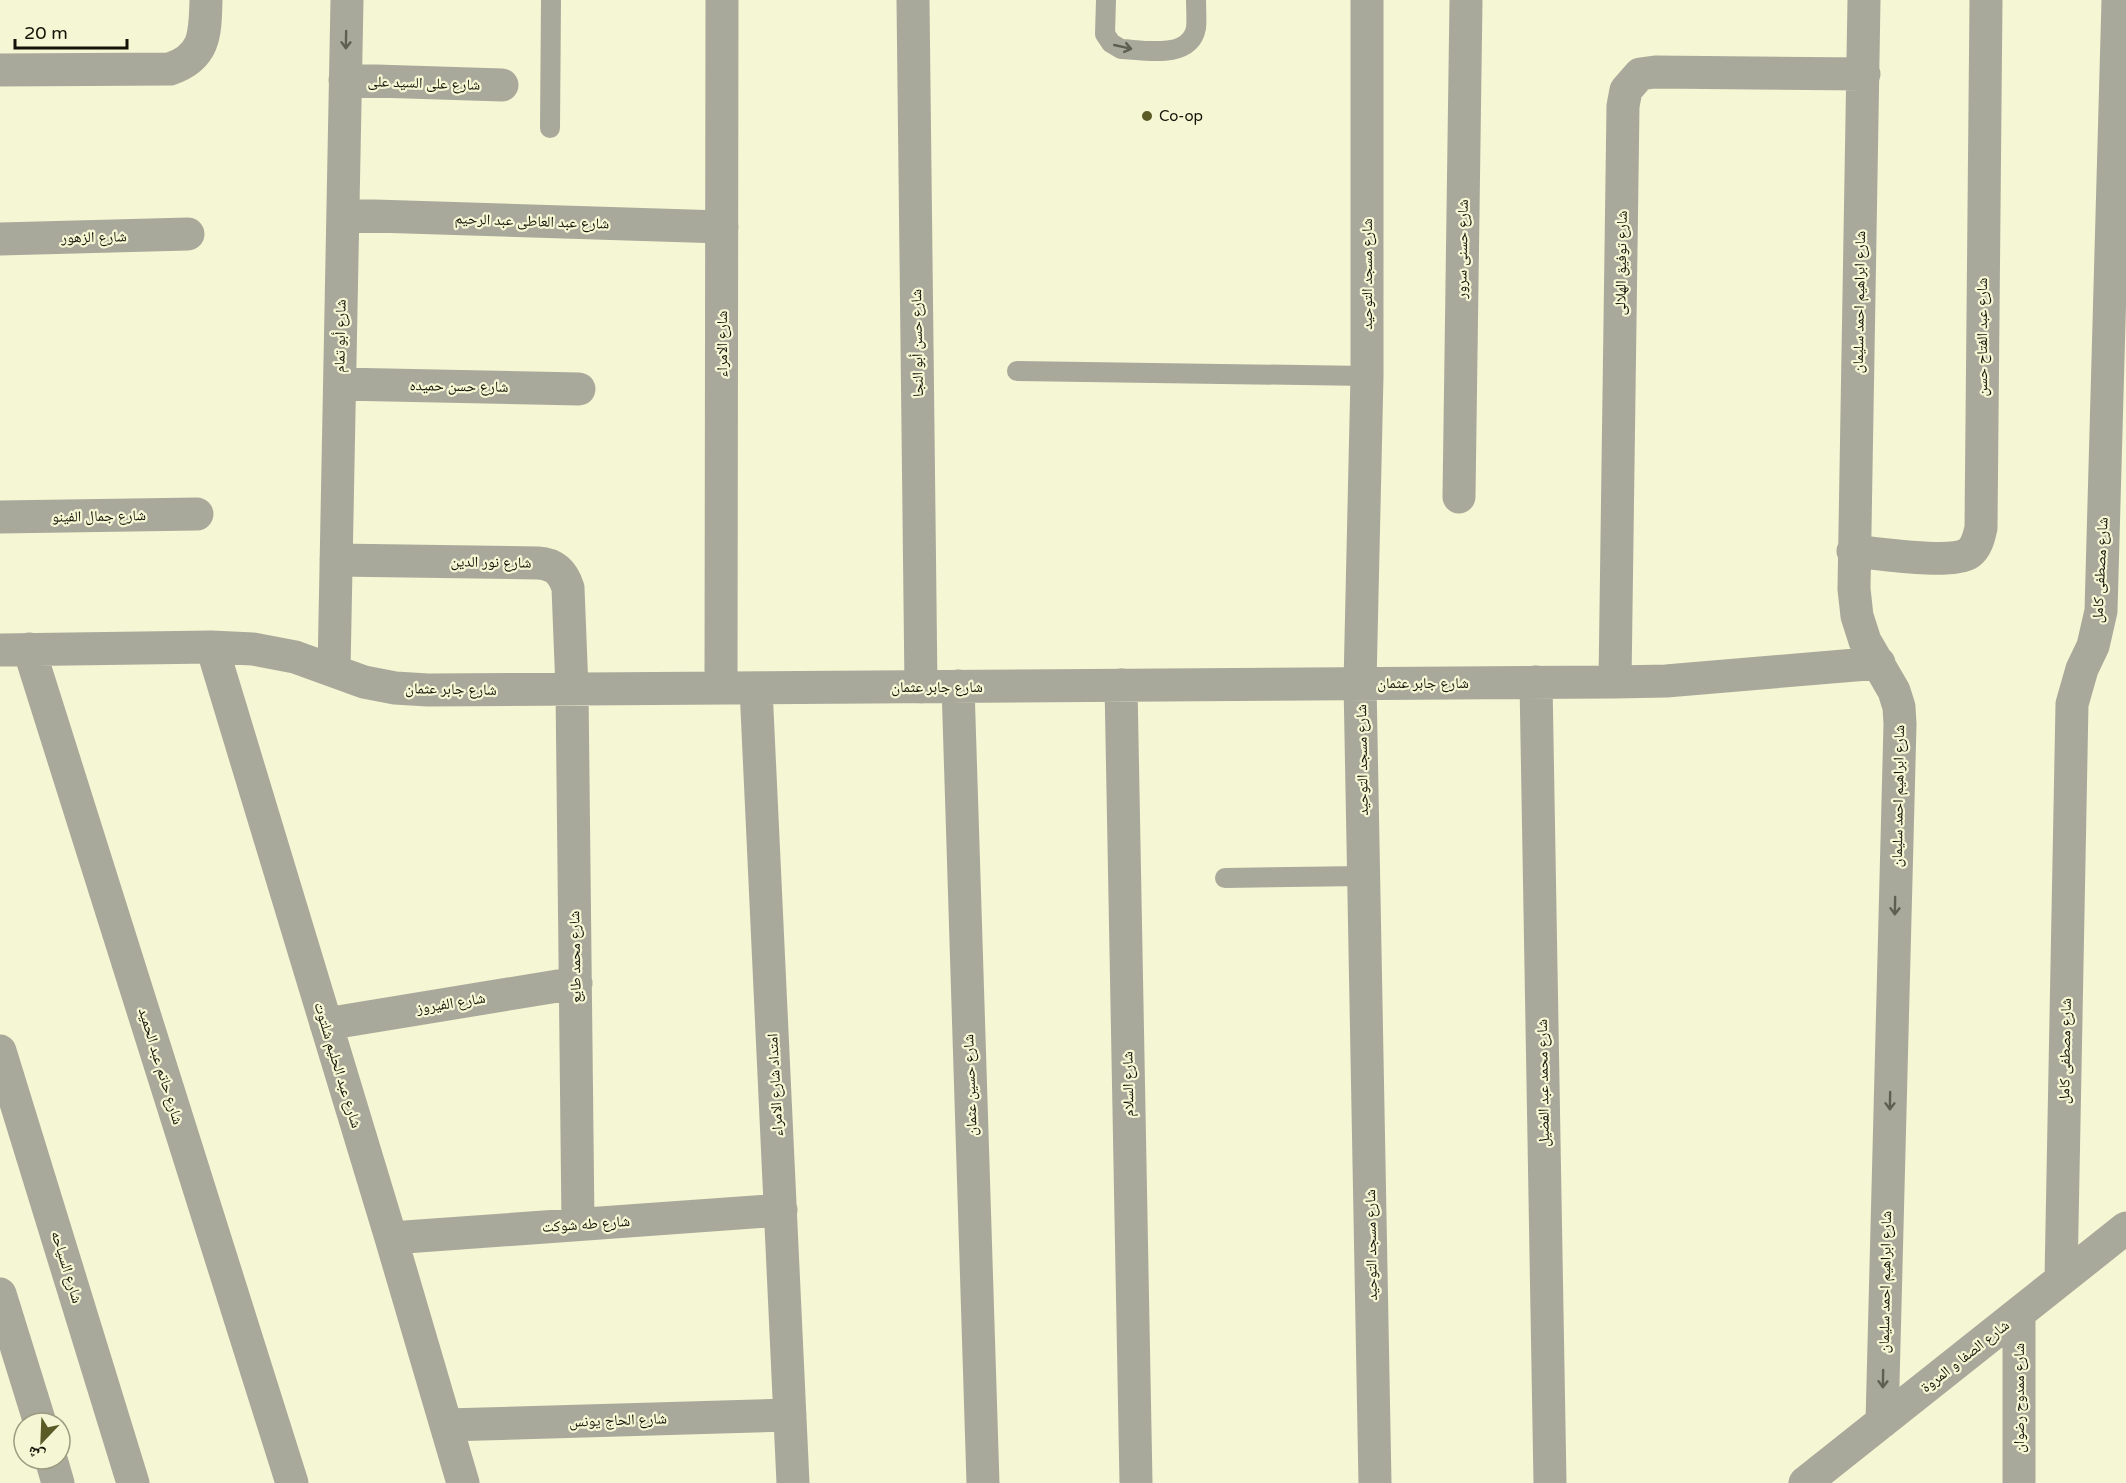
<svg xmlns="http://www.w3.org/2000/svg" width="2126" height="1483" font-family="'Varela Round','Noto Naskh Arabic',sans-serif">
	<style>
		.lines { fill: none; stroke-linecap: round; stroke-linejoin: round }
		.lane { stroke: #a9a99b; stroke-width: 20 }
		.street { stroke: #a9a99b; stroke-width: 33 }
		.oneway { stroke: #5e5e51 }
		.poi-dot { fill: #5b5b27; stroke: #f5f6d3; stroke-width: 2 }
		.labels { text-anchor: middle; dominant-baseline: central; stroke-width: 4.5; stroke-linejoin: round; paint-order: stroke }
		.street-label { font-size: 15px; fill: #131307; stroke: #f5f6d3 }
		.poi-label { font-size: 15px; fill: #131307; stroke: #f5f6d3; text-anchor: start }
	</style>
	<rect width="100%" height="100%" fill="#f5f6d3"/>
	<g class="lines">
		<!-- lane -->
		<path class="lane" d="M1106,0L1105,34L1111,43L1121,49C1144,50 1190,60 1196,28C1197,20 1196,9 1196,0
			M550,128L551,0
			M1017,371L1367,376
			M1225,878L1364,876"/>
		<!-- street -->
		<path class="street" d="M913,0L921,687
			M1367,0V376L1360,683L1375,1483
			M1864,0L1854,589L1857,616L1865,641L1894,691L1899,707L1900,724L1882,1422
			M0,70L170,69C206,57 205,33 206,0
			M345,80L502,85
			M343,215L722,227
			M0,239L188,234
			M340,384L579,389
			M1459,497L1466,0
			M0,517L197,514
			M1853,551C1877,553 1951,565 1969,553C1977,547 1979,536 1981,528L1986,0
			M336,560L538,563C555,564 563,572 568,588L572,689L578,1224
			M212,647L391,1238L463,1483
			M29,649L292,1483
			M0,650L212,647L253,649L295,657L364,682L395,688L428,690L1615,682L1666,681L1879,663
			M334,671L347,0
			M1536,682L1550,1483
			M1615,682L1623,106L1626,90L1640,74L1655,72L1864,74
			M1121,685L1136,1483
			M958,686L983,1483
			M721,688L722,0
			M756,688L793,1483
			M326,1024L576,983
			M0,1051L133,1483
			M391,1238L781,1210
			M2061,1279L2072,704L2082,669L2093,646L2101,611L2118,0
			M0,1294L40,1423
			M2019,1313V1483
			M446,1425L790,1415
			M51,1459L58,1483
			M1805,1483L2126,1228"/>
	</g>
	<!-- one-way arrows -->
	<defs><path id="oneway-shaft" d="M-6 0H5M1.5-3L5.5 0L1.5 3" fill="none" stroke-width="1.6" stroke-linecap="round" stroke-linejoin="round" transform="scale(1.5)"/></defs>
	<g class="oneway">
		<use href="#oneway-shaft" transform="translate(346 40) rotate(91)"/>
		<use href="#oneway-shaft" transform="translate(1123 47) rotate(13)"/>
		<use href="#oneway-shaft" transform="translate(1895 906) rotate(91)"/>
		<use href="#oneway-shaft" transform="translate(1890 1101) rotate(91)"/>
		<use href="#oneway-shaft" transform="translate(1883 1379) rotate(91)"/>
	</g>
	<!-- markers -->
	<circle class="poi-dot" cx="1147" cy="116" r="6"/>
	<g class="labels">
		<!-- street labels -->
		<g class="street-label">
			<text transform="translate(424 83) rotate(2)">شارع على السيد على</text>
			<text transform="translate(532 221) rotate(2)">شارع عبد العاطى عبد الرحيم</text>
			<text transform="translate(94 237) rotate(-1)">شارع الزهور</text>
			<text transform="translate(1462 249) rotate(-89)">شارع حسنى سرور</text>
			<text transform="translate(1621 263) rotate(-89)">شارع توفيق الهلالى</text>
			<text transform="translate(1367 274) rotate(-90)">شارع مسجد التوحيد</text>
			<text transform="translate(1859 302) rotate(-89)">شارع ابراهيم احمد سليمان</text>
			<text transform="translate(340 336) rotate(-89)">شارع أبو تمام</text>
			<text transform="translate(1982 337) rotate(-90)">شارع عبد الفتاح حسن</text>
			<text transform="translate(917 343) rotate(-91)">شارع حسن أبو النجا</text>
			<text transform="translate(722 344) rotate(-90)">شارع الامراء</text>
			<text transform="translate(459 386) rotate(1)">شارع حسن حميده</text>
			<text transform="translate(99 516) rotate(-1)">شارع جمال الفينو</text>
			<text transform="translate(491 562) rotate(1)">شارع نور الدين</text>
			<text transform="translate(2100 570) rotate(-87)">شارع مصطفى كامل</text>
			<text x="1423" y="683">شارع جابر عثمان</text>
			<text x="937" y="687">شارع جابر عثمان</text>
			<text transform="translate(451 689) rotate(1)">شارع جابر عثمان</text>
			<text transform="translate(1362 760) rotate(-91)">شارع مسجد التوحيد</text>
			<text transform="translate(1898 796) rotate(-89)">شارع ابراهيم احمد سليمان</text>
			<text transform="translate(575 957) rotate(-91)">شارع محمد طايع</text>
			<text transform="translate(451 1003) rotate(-9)">شارع الفيروز</text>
			<text transform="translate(2065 1051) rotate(-89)">شارع مصطفى كامل</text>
			<text transform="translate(338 1065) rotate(73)">شارع عبد الحليم شلتوت</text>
			<text transform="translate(161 1066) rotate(73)">شارع حاتم عبد الحميد</text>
			<text transform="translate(1543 1083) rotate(-91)">شارع محمد عبد الفضيل</text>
			<text transform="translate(1128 1084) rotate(-91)">شارع السلام</text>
			<text transform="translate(775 1085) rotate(-93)">امتداد شارع الامراء</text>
			<text transform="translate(970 1085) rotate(-92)">شارع حسين عثمان</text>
			<text transform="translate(586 1224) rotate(-4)">شارع طه شوكت</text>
			<text transform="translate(1371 1245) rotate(-91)">شارع مسجد التوحيد</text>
			<text transform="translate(67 1267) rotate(73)">شارع السياحه</text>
			<text transform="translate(1885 1282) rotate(-89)">شارع ابراهيم احمد سليمان</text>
			<text transform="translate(1965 1356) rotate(-38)">شارع الصفا و المروة</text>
			<text transform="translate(2019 1398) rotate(-90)">شارع ممدوح رضوان</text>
			<text transform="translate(618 1420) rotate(-2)">شارع الحاج يونس</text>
		</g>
		<!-- poi labels -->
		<g class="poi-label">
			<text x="1159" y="116">Co-op</text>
		</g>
	</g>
	<!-- north arrow -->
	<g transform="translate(42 1441) rotate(203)"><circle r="28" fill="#f5f6d3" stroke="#9b9b81" stroke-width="1.5"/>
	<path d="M0-4.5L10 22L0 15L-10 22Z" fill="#5b5b27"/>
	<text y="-9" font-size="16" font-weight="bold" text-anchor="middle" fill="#131307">ش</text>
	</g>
	<!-- scale -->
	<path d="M15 39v9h112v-9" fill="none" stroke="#131307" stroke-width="3"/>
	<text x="24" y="39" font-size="18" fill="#131307" stroke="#f5f6d3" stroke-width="4.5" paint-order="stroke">20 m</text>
</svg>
